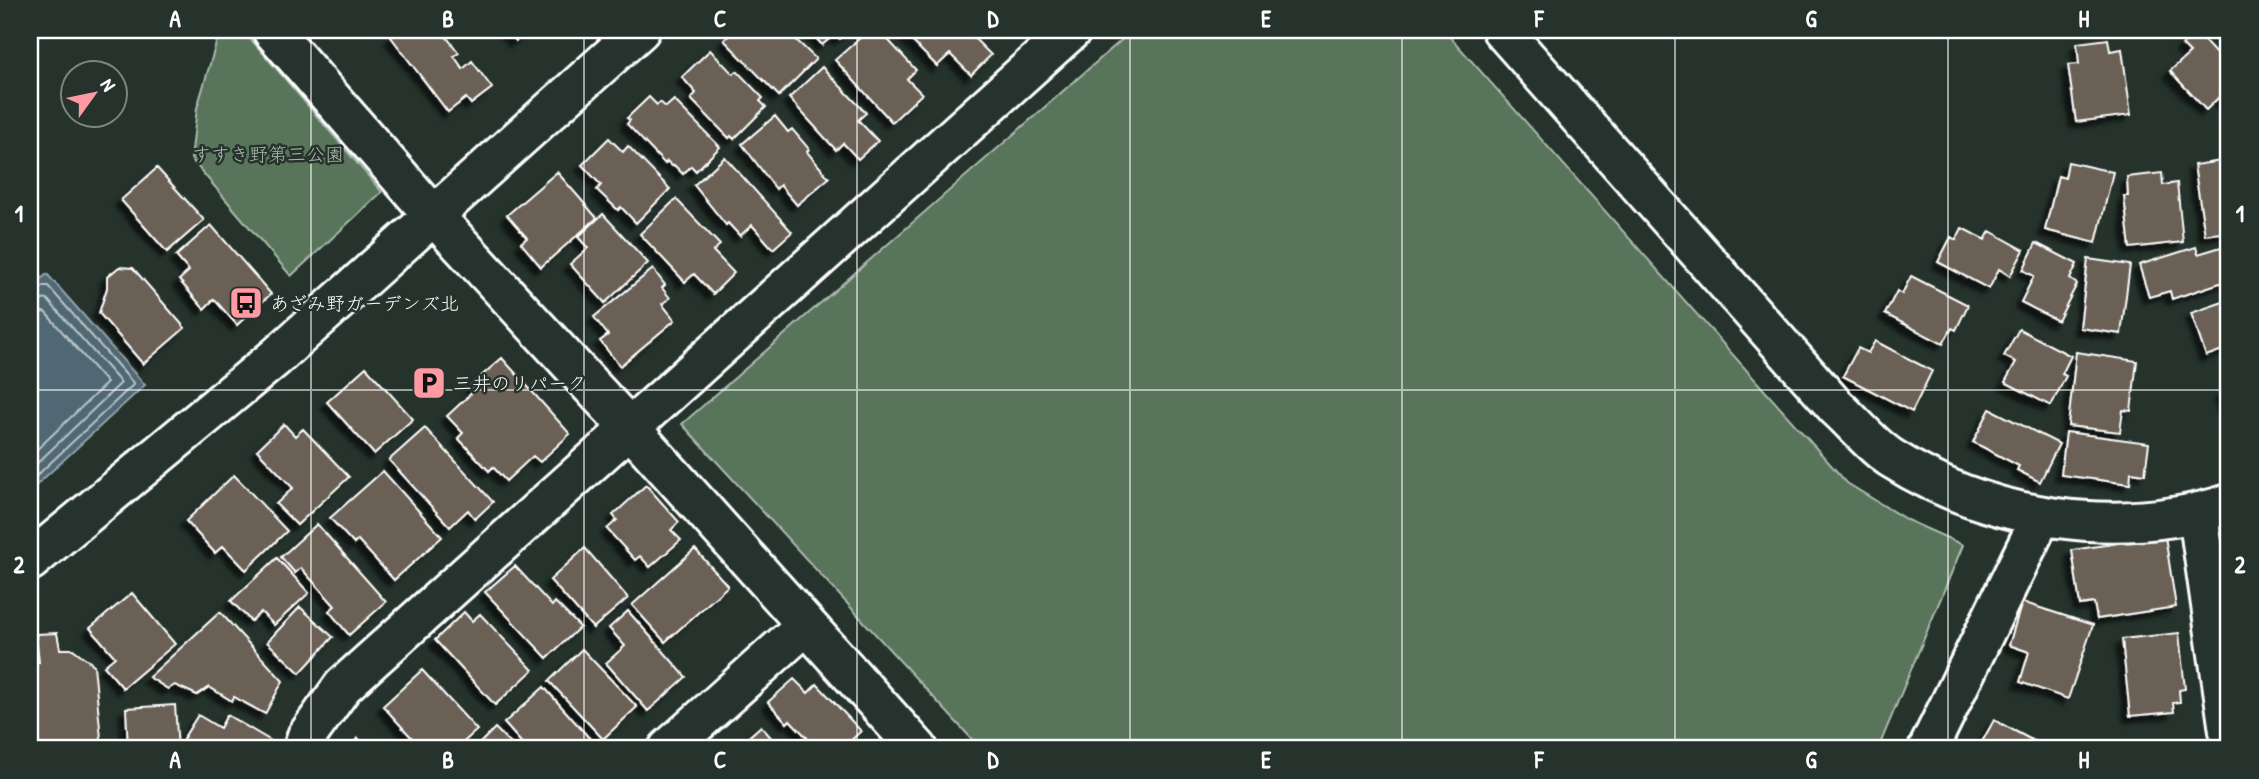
<svg xmlns="http://www.w3.org/2000/svg" width="2259" height="779" font-family="'Patrick Hand','Klee One',sans-serif">
	<style>
		.green { fill: #59745b; stroke: #acbaad; stroke-width: 2 }
		.water { fill: #4f6873; stroke: #95a4ab; stroke-width: 2 }
		.lines { fill: none; stroke-linecap: round; stroke-linejoin: round }
		.shore { stroke: #b9c3c7; stroke-width: 2 }
		.building { fill: #6a6055; stroke: #fff; stroke-width: 2; filter: url(#shadow) }
		.minor-casing { stroke: #fff; stroke-width: 44 }
		.tertiary-casing { stroke: #fff; stroke-width: 44 }
		.minor { stroke: #26332d; stroke-width: 38 }
		.tertiary { stroke: #26332d; stroke-width: 38 }
		.grid { fill: none; stroke: #fff; stroke-width: 2; stroke-opacity: 0.55 }
		.labels { text-anchor: middle; dominant-baseline: central; stroke-width: 5; stroke-linejoin: round; paint-order: stroke }
		.park-label { font-size: 19px; fill: #acbaad; stroke: #26332d }
		.poi-label { font-size: 19px; fill: #fff; stroke: #26332d; text-anchor: start }
		.neatline { fill: none; stroke: #fff; stroke-width: 2.5 }
		.grid-label { font-size: 23px; text-anchor: middle; font-weight: bold; fill: #fff }
	</style>
	<defs>
		<filter id="shadow"><feDropShadow dx="-6" dy="6" stdDeviation="2" flood-color="#0009"/></filter>
	</defs>
	<rect width="100%" height="100%" fill="#26332d"/>
	<filter id="ink" filterUnits="userSpaceOnUse"><feTurbulence type="fractalNoise" baseFrequency=".0143" numOctaves="2"/><feDisplacementMap in="SourceGraphic" scale="14" xChannelSelector="R" yChannelSelector="G"/><feConvolveMatrix kernelMatrix="1 2 1 2 8 2 1 2 1" color-interpolation-filters="sRGB"/></filter>
	<g filter="url(#ink)">
		<!-- green -->
		<path class="green" d="M220,30H243L382,192L291,276L191,159L197,108Z
			M1133,30H1444L1847,483L1907,520L1963,545L1878,749H981L682,424Z"/>
		<!-- water -->
		<path class="water" d="M47,274L145,385L30,491V289Z"/>
		<g class="lines">
			<!-- shore -->
			<path class="shore" d="M30,294L35,293L44,286H48L134,384L30,482
				M30,303L47,299L121,383L30,470
				M30,313L45,312L107,383L30,456"/>
		</g>
		<!-- building -->
		<path class="building" d="M401,30H441L459,53L454,56L463,69L472,61L492,88L471,104L466,98L448,112L391,37Z
			M507,30H532L516,41Z
			M735,30H786L816,59L779,96L724,40Z
			M809,30H851L840,39L835,34L822,45Z
			M869,30H879L916,70L907,79L922,94L892,122L835,60Z
			M966,30L991,55L971,75L950,54L937,66L902,31Z
			M2196,32L2229,68V108L2219,97L2206,110L2170,71L2190,53L2182,45Z
			M2108,39L2110,51L2122,49L2131,115L2076,122L2068,65L2079,64L2077,43Z
			M710,50L733,74L737,71L763,98L760,101L766,107L734,139L731,136L729,138L691,99L696,93L682,77Z
			M822,67L866,113L858,120L878,141L858,159L843,143L836,150L789,98Z
			M649,97L657,105L660,102L666,107L674,100L720,147L696,171L691,166L683,174L674,165L672,166L667,161L665,164L627,124L630,120L627,118Z
			M775,116L788,132L792,129L809,149L807,152L829,178L797,205L780,185L776,189L742,144Z
			M609,138L623,152L628,146L670,189L636,223L621,207L618,210L597,190L601,185L582,165Z
			M725,157L792,232L773,249L752,225L740,236L728,223L726,225L694,185Z
			M2229,160V232L2205,235L2194,165Z
			M2068,162L2113,172L2096,243L2045,230L2058,176L2065,178Z
			M157,168L204,220L167,252L121,200Z
			M557,172L597,218L541,267L521,243L527,238L507,215Z
			M2162,173L2163,185L2177,183L2183,242L2130,248L2124,196H2128L2127,177Z
			M676,199L720,245L713,251L734,273L713,294L694,274L685,282L640,234Z
			M603,214L648,263L605,303L570,264L588,248L578,237Z
			M211,225L271,294L237,325L214,299L204,309L179,280L189,271L176,256Z
			M1962,228L1985,240L1990,231L2024,250L2010,276L1999,269L1989,289L1938,262L1951,237L1956,240Z
			M2036,243L2077,264L2070,279L2077,284L2058,321L2021,302L2034,276L2023,270Z
			M2196,247L2198,254L2221,247L2229,271V280L2172,299L2170,291L2149,297L2139,265Z
			M2088,259L2130,265L2121,334L2080,328Z
			M119,267L133,268L185,328L143,364L99,313L107,288V277Z
			M653,269L665,285L662,288L670,298L662,304L675,320L620,366L600,341L608,335L594,317Z
			M1911,276L1968,305L1956,330L1952,328L1943,344L1885,314L1897,291L1902,294Z
			M2229,300V352L2228,348L2206,356L2191,313Z
			M2019,329L2071,356L2062,374L2066,376L2051,406L2005,382L2016,362L2004,356Z
			M1875,341L1932,371L1912,412L1843,376L1858,348L1868,353Z
			M2076,352L2137,361L2131,411L2123,410L2120,432L2068,426Z
			M502,358L570,434L540,462L533,456L506,481L493,467L489,471L458,438L463,433L447,416L475,390L471,385Z
			M366,367L413,419L374,454L327,402Z
			M2229,390V421L2220,393Z
			M1990,409L2059,444L2040,482L2017,470L2019,466L1973,442Z
			M284,424L295,436L303,429L349,477L297,525L276,504L293,488L257,450Z
			M425,428L493,502L475,519L468,510L450,527L389,460Z
			M2066,432L2149,443L2145,474L2131,472L2130,484L2061,475Z
			M383,471L442,537L394,580L358,540L354,544L330,518Z
			M234,475L287,531L246,570L223,546L215,553L186,521Z
			M646,485L679,522L671,530L681,540L650,567L640,556L635,560L607,529L617,520L613,515Z
			M317,524L386,602L349,635L329,611L335,606L301,568L295,573L281,557Z
			M2165,536L2176,607L2097,619L2094,603L2080,605L2072,550Z
			M585,548L628,598L593,628L550,580Z
			M695,549L728,586L665,642L632,605Z
			M277,558L309,593L274,625L261,612L251,621L231,601Z
			M515,566L552,606L555,602L580,627L547,658L485,592Z
			M132,593L175,644L123,688L104,666L115,657L90,628Z
			M2022,602L2093,625L2068,699L2020,682L2029,652L2009,645Z
			M300,607L333,637L300,673L267,642Z
			M628,611L686,677L648,711L606,663L625,646L609,628Z
			M220,612L283,681L265,714L234,697L232,701L209,687L197,695L175,685L168,689L149,677Z
			M464,612L472,621L480,614L533,670L495,705L435,640Z
			M57,633L60,649H73L94,665L102,749H30V698H33L30,661L39,662L36,634Z
			M2179,633L2185,689L2179,690L2180,702L2173,703L2174,712L2130,716L2122,639Z
			M582,649L637,707L603,739L549,681Z
			M422,670L477,730L456,749H422L383,706Z
			M794,679L808,693L817,684L861,731L842,749H818L790,720L787,723L768,702Z
			M544,687L599,749H527L504,723Z
			M175,705L178,749H128L126,708Z
			M198,715L220,728L227,715L273,742L269,749H199L183,739Z
			M1994,720L2049,749H1978Z
			M761,726L781,749H735Z
			M495,728L516,749H474Z
			M358,738L369,749H347Z
			M2173,740L2174,749H2115L2114,747Z"/>
		<g class="lines">
			<defs>
				<path id="minor" d="M272,30L433,215L629,427L918,749
					M1502,30L1836,407C1854,423 1871,445 1891,458C1990,521 2117,539 2229,504
					M2198,514L2229,731
					M303,749L307,736L343,686L1072,30
					M668,749L806,625
					M1928,749L2041,517"/>
				<path id="tertiary" d="M30,561L276,357L640,30"/>
			</defs>
			<!-- minor casing -->
			<use href="#minor" class="minor-casing"/>
			<!-- tertiary casing -->
			<use href="#tertiary" class="tertiary-casing"/>
			<!-- minor -->
			<use href="#minor" class="minor"/>
			<!-- tertiary -->
			<use href="#tertiary" class="tertiary"/>
		</g>
	</g>
	<!-- grid -->
	<path class="grid" d="M311,30V749M584,30V749M857,30V749M1130,30V749M1402,30V749M1675,30V749M1948,30V749M30,390H2229"/>
	<!-- icons -->
	<defs>
		<symbol id="bus-square" viewBox="-11 -11 22 22"><rect x="-9" y="-9" width="18" height="18" rx="4" fill="#ff9aa2" stroke="#26332d"/><path d="M-5-6H5V4H4V6H2V4H-2V6H-4V4H-5ZM-3.5-4V0h7V-4ZM-3.5 1.2v1.5H-2V1.2ZM2 1.2v1.5H3.5V1.2Z" fill="#111"/></symbol>
		<symbol id="parking-square" viewBox="-11 -11 22 22"><rect x="-9" y="-9" width="18" height="18" rx="4" fill="#ff9aa2" stroke="#26332d"/><path d="M-3.5-5.5H1a3.5 3.5 0 0 1 0 7H-1V5.5H-3.5ZM-1-3.4V-.6H.8a1.4 1.4 0 0 0 0-2.8Z" fill="#111"/></symbol>
	</defs>
	<g fill-rule="evenodd">
		<use href="#bus-square" x="227" y="284" width="38" height="38"/>
		<use href="#parking-square" x="410" y="364" width="38" height="38"/>
	</g>
	<g class="labels">
		<!-- park labels -->
		<g class="park-label">
			<text x="268" y="154">すすき野第三公園</text>
		</g>
		<!-- poi labels -->
		<g class="poi-label">
			<text x="270" y="303">あざみ野ガーデンズ北</text>
			<text x="453" y="383">三井のリパーク</text>
		</g>
	</g>
	<!-- margin -->
	<rect width="2259" height="779" fill="none" stroke="#26332d" stroke-width="77"/>
	<!-- north arrow -->
	<g transform="translate(94 94) rotate(57)"><circle r="33" fill="#26332d" stroke="#7d8581" stroke-width="2"/>
	<path d="M0-5L12 26L0 18L-12 26Z" fill="#ff9aa2"/>
	<text y="-10" font-size="19" font-weight="bold" text-anchor="middle" fill="#ffffff">N</text>
	</g>
	<rect x="38" y="38" width="2182" height="702" class="neatline"/>
	<g class="grid-label">
		<text x="175" y="27">A</text>
		<text x="448" y="27">B</text>
		<text x="720" y="27">C</text>
		<text x="993" y="27">D</text>
		<text x="1266" y="27">E</text>
		<text x="1539" y="27">F</text>
		<text x="1811" y="27">G</text>
		<text x="2084" y="27">H</text>
		<text x="19" y="222">1</text>
		<text x="2240" y="222">1</text>
		<text x="19" y="573">2</text>
		<text x="2240" y="573">2</text>
		<text x="175" y="768">A</text>
		<text x="448" y="768">B</text>
		<text x="720" y="768">C</text>
		<text x="993" y="768">D</text>
		<text x="1266" y="768">E</text>
		<text x="1539" y="768">F</text>
		<text x="1811" y="768">G</text>
		<text x="2084" y="768">H</text>
	</g>
</svg>
